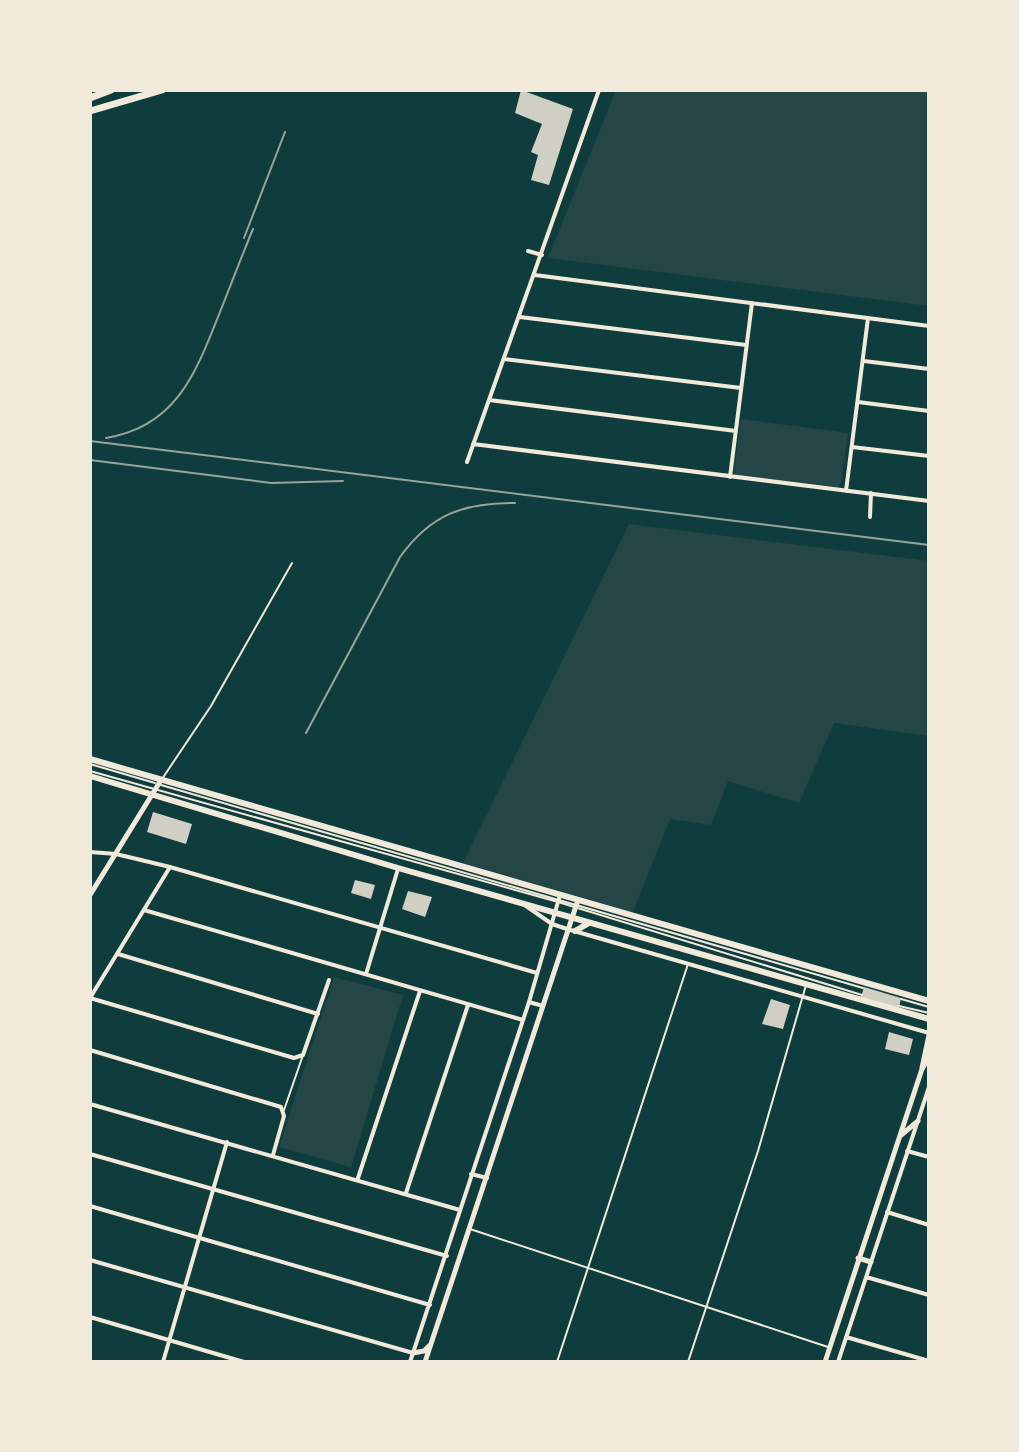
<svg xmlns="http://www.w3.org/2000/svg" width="1019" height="1452" font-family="'Source Sans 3',sans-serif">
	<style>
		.green { fill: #244646 }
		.building { fill: #cfcfc3 }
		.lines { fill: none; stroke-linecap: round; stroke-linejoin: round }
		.service { stroke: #f1e9da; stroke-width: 2 }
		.minor { stroke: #f1e9da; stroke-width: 4 }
		.tertiary { stroke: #f1e9da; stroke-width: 5 }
		.primary { stroke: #f1e9da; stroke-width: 6 }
		.trunk { stroke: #f1e9da; stroke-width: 7 }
		.rail { stroke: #97a49c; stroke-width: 2 }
	</style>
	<rect width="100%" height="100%" fill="#0f3d3e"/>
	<!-- green -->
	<path class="green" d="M616,90H929V306L548,258Z
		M741,419L848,433L841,484L838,487L737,475L734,471Z
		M629,524L929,561V736L834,723L799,803L728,781L711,825L670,819L633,912L463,863Z
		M334,977L403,995L351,1167L279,1147Z"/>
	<!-- building -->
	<path class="building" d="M521,90L573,109L549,185L531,180L538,155L531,152L542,124L515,113Z
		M153,812L192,824L186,844L147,832Z
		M355,880L375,885L371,899L351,893Z
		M408,891L432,897L425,917L402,909Z
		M864,987L901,998L899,1008L861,997Z
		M771,999L790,1005L783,1029L762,1024Z
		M889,1032L913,1039L909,1055L885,1049Z"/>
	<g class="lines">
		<!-- service -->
		<path class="service" d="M90,764L155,783
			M90,771L558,902L862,995
			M162,779L211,706L292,563
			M161,785L863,988
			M901,999L929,1007
			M899,1006L929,1013
			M284,1110L303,1055
			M470,1229L828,1347
			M557,1362L688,964
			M688,1362L758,1151L806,985"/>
		<!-- minor -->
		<path class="minor" d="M528,251L542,255
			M535,275L929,326
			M520,317L746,345
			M504,359L741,388
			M864,361L929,369
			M489,400L736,431
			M858,402L929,411
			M473,444L929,501
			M852,447L929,456
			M467,462L599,90
			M730,477L752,303
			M846,491L868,318
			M870,517L871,493
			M90,852L116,854L170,867L537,973
			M526,906L552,924L567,929L929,1033
			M144,910L523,1020
			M118,954L318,1014
			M366,974L398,869
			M90,998L294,1058L303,1055L329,980
			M90,998L170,867
			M529,1002L543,1006
			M90,1050L281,1107L284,1116L273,1155
			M90,1104L460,1210
			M907,1151L929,1157
			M90,1154L447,1256
			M471,1174L487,1178
			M358,1178L420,991
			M406,1193L468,1005
			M90,1206L430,1305
			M887,1212L929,1225
			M90,1260L413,1353
			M866,1277L929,1295
			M90,1317L244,1362
			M846,1337L929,1361
			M163,1362L227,1142
			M410,1362L529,1002L560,895
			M838,1362L929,1087"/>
		<!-- tertiary -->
		<path class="tertiary" d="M90,895L161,780
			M922,1068L929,1035
			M900,1136L918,1121
			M858,1258L871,1262
			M413,1353L424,1351L429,1346
			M425,1362L578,900
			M825,1362L922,1069L929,1057"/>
		<!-- primary -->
		<path class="primary" d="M90,759L929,1001
			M90,776L398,868L929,1019
			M575,931L589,923"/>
		<!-- trunk -->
		<path class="trunk" d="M90,98L111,90
			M90,111L162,90"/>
		<!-- rail -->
		<path class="rail" d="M244,238L285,132
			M106,438C175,427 195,375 218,317C230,287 241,258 253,229
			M90,441L929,545
			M90,460L271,483L343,481
			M306,733L400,557C431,514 463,503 515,503"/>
	</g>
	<!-- border -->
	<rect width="1019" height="1452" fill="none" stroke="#f1e9da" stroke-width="184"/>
</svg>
